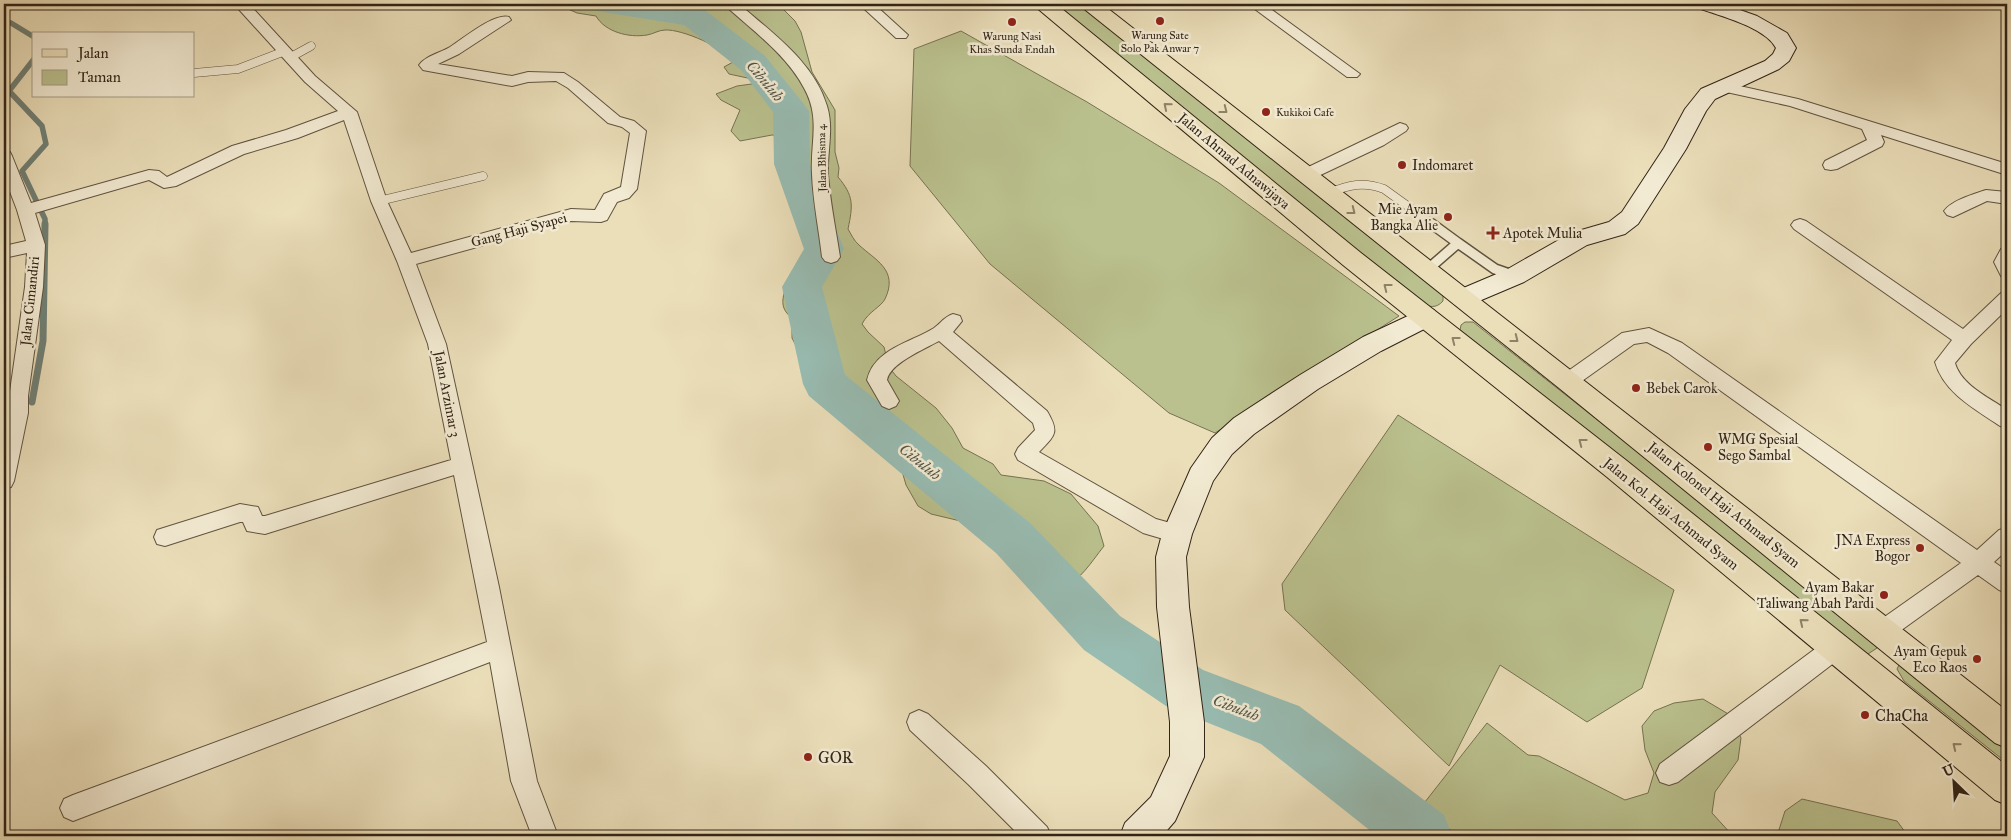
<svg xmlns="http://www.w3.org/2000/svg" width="2011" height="840" font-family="'IM FELL Great Primer',serif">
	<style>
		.green { fill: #bac18e; stroke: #767252 }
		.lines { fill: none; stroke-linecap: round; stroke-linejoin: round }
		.stream-far1 { stroke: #6f7f74; stroke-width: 5.5 }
		.stream { stroke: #6f7f74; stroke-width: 7 }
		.river { fill: #98bcb2; fill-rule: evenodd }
		.lane-far1-casing { stroke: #60533f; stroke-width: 9 }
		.lane-casing { stroke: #60533f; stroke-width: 12 }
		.street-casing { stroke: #60533f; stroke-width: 2 }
		.secondary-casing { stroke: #322416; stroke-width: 2 }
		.primary-casing { stroke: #322416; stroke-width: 2 }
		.lane-far1 { stroke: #f2ead2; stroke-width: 8 }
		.lane { stroke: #f2ead2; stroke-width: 9 }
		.street { fill: #f2ead2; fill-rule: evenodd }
		.secondary { fill: #f2ead2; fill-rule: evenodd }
		.primary { fill: #ebdfba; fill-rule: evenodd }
		.oneway { stroke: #8e8268 }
		.poi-dot { fill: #8f2418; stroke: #f2ead2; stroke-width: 2 }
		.labels { text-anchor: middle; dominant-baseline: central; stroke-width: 5; stroke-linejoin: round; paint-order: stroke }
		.far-poi-label { font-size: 11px; fill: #322416; stroke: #f2ead2 }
		.far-street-label { font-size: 11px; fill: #322416; stroke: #f2ead2 }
		.street-label { font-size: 14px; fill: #322416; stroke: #f2ead2 }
		.poi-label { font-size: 14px; fill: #322416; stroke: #f2ead2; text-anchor: start }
		.water-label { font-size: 15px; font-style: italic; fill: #515245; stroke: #f2ead2 }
		.near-poi-label { font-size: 16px; fill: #322416; stroke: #f2ead2; text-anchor: start }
	</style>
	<rect width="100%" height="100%" fill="#ebdfba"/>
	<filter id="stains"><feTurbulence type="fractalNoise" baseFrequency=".004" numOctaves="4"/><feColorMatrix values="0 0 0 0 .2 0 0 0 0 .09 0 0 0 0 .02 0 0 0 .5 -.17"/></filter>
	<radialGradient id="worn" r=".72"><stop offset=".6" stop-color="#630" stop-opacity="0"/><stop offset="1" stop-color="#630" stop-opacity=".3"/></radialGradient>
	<!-- green -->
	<path class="green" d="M557,4H778L795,21L801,32L812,72L835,110V152L839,168L838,177C854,196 853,205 848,229C851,234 854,241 859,245C875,260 899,270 885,299C882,306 868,312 862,324L868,332L884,347L889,367L896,376L936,408L952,428L963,448L993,464L1001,475L1044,481L1071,494L1098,526L1104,546C1089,565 1083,577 1062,589L1048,584L1028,564L969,523L931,514L918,506L906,485L900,464L876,450L869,441L859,420L843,403L814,381L792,338V318C782,310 781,303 785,290L811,287L828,265L821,249L815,192L793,193L796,178V166L809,153L798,134L786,137L772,135L740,141L731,131L740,110L721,100L716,94L737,86L766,82L729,74L724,67L733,62C726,48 682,29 665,30C659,30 653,34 647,35C629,38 605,32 596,16L577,13Z
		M1051,4H1079L1438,290L1443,296V301C1436,309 1429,307 1420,303Z
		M961,31L1087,102L1219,183L1399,316L1215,433L1169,413L990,264L910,166L914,49Z
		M1465,322H1473L1867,632L1876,641L1877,648L1868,654L1861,652L1468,338L1460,330L1461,325Z
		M1398,415L1674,590L1642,688L1587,722L1500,665L1449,766L1285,610L1282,584Z
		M1900,663L1980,717L2007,738V763L1904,681L1897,669Z
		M1703,699L1730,715L1741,738L1738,760L1715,792L1712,813L1733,836H1458L1421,807L1487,723L1528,755L1539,756L1625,800L1648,793L1654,773L1645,750L1642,726L1654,711L1674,703Z
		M1802,799L1897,821L1908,836H1777L1785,811Z"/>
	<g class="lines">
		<!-- stream-far1 -->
		<path class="stream-far1" d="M4,22L11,23L34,37
			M34,59L9,91L42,126L46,144L22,171L45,219V225"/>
		<!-- stream -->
		<path class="stream" d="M32,402L43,341L45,224"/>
		<!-- river -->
		<path class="river" d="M593,4H670L705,10L765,56L803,103L809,111L810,164L844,249L822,287L845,375L1030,523L1120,616L1203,670L1299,706L1444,815L1452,836H1377L1261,744L1166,706L1084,650L996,553L809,396L803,384L782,287L804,249L774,164L773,112L741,70L684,25L609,13L598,11Z"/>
		<defs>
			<path id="lane-far1" d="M291,57L311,46
				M194,73L238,69L285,51
				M1329,193C1348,185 1364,181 1384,189L1434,225
				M379,201L483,176"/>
			<path id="lane" d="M1458,243L1495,269L1515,276
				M1427,270L1458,243L1432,224"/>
			<path id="street" d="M234,4H249L315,76L357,112L387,201L411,253L571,209L595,210L604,194L621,187L630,133L622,127L608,123L568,88L556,81L528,82L512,86L428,71L423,70L419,65C425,56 440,53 450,47C463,39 493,13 509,17L511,20L459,54L438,64L512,76L528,72L564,73L578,82L620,117L634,121L646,131L637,189L629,198L617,202L607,220L601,222L571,221L416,264L446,344L499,587L537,781L558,836H532L511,781L490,662L73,821L64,817L60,808L64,799L73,795L487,642L454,475L265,534L247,531L243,522H240L165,546L157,544L154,537L157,530L240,504L258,507L262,516H265L451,460L428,344L397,261L371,201L344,120L298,138L244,154L176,186L164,188L149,180L35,213L45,245L43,287L28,396V413L14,481L11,487L4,489V433L25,287L27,253L4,258V246L26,241L17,210L4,176V151L10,152L12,156L31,203L149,170L159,171L167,177L232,146L286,130L338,111L305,82Z
				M659,4H739C772,33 814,62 827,106C834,129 827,151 828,174C830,202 836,230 840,257L837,261L831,263L825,261L822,257C819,230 813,202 812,174C810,143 821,118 804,88C787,56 756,33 729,9L666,8Z
				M859,4H874L908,35L906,38H896Z
				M1248,4H1264L1360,74L1357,77H1347Z
				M1722,82L1798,99L2007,164V175L1881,135L1884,142L1882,146L1837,169L1831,170L1825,169L1823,165L1825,161L1867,140L1862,129L1790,106L1717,90L1714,87L1717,84Z
				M1400,123L1406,125L1408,128L1406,131L1384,145L1312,179L1306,180L1300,179L1298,175L1300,171Z
				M1986,190L2007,192V204L1987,201L1953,217L1947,215L1944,211C1952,200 1974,194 1986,190Z
				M1800,219L1806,221L1963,329L2001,293L2007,292V309L1971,344L1955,363C1961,385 1990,398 2007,410V428L2000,426C1975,409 1944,393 1935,362L1952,340L1794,229L1791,225L1794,221Z
				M2007,247V278L2001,276L1994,262L2001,249Z
				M953,314L960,316L962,321L953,332L1047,411C1060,433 1055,435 1039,452L1156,519L1185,527L1188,534L1185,541L1177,543L1143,533L1018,460L1015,454L1018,448L1035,430L1033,423L939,341C925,349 890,363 887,380L899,401L896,406L889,409L882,406L867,380C874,349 910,343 934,328C941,323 944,317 953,314Z
				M1649,328L1682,343L1977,550L1999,530L2007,528V550L1994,562L2007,571V593L1999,590L1978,575L1889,639L1881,642L1873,639L1869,632L1873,625L1961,563L1668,353L1647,342L1634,344L1575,386L1568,388L1561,386L1558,381L1561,376L1622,333Z
				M1835,637L1843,640L1847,648L1843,656L1678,782L1669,785L1660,782L1656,773L1660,764L1827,640Z
				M919,710L928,714L986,766L1047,827L1051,836H1020L968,784L910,730L907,722L910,714Z"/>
			<path id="secondary" d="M1696,4H1723L1757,16L1787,33L1796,48L1789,61L1779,69L1715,99L1706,111L1686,149L1638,224L1625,234L1587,245L1524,282L1472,304L1463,307L1454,304L1450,298L1454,292L1506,270L1571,233L1609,222L1622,212L1664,148L1685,109L1701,89L1765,61L1773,54L1776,48C1765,27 1720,16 1698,8Z
				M1425,308L1434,310L1438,317L1434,324L1381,351L1318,389L1254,434L1232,454L1213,481L1192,534L1186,557L1189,607L1204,722V757L1175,821L1162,836H1120L1125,823L1151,797L1170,756V722L1157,607L1156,557L1162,534L1191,468L1212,438L1234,418L1300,375L1363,337Z"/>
			<path id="primary" d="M1035,4H1056L1361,253L1627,461L2007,766V805L1995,800L1607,477L1343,265L1037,8Z
				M1081,4H1102L2007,711V748L1995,743L1559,388L1083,8Z"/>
		</defs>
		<!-- lane-far1 casing -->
		<use href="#lane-far1" class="lane-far1-casing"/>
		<!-- lane casing -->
		<use href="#lane" class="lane-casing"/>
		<!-- street casing -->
		<use href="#street" class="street-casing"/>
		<!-- secondary casing -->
		<use href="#secondary" class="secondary-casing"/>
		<!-- primary casing -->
		<use href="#primary" class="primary-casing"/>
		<!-- lane-far1 -->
		<use href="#lane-far1" class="lane-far1"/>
		<!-- lane -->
		<use href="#lane" class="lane"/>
		<!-- street -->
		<use href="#street" class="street"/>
		<!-- secondary -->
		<use href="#secondary" class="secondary"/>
		<!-- primary -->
		<use href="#primary" class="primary"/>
	</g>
	<!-- one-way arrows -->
	<defs><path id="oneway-chevron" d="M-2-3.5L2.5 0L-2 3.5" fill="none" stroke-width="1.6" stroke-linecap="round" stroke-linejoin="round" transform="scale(1.25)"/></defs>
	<g class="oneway">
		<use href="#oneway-chevron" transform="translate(1167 106) rotate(-140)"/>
		<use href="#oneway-chevron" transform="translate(1224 110) rotate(38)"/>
		<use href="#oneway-chevron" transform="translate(1352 211) rotate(38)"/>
		<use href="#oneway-chevron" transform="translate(1387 287) rotate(-142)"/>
		<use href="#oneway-chevron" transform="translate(1515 339) rotate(38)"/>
		<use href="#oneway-chevron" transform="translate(1455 340) rotate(-142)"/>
		<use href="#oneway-chevron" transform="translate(1582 442) rotate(-142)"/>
		<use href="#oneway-chevron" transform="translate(1803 622) rotate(-141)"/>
		<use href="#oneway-chevron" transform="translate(1956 746) rotate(-141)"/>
	</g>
	<!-- markers -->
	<g class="poi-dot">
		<circle cx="1160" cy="21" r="5"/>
		<circle cx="1012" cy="22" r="5"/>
		<circle cx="1266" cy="112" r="5"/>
		<circle cx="1402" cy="165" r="5"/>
		<circle cx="1448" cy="217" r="5"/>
		<path d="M1490.5 225.5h5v5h5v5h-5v5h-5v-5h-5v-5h5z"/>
		<circle cx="1636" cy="388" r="5"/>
		<circle cx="1708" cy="447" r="5"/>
		<circle cx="1920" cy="548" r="5"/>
		<circle cx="1884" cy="595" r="5"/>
		<circle cx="1977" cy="659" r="5"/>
		<circle cx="1865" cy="715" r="5"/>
		<circle cx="808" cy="757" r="5"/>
	</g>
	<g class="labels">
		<!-- far-poi labels -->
		<g class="far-poi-label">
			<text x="1160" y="35">Warung Sate<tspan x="1160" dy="13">Solo Pak Anwar 7</tspan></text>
			<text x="1012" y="36">Warung Nasi<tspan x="1012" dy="13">Khas Sunda Endah</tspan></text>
			<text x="1276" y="112" text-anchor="start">Kukikoi Cafe</text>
		</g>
		<!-- far-street labels -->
		<g class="far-street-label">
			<text transform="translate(822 158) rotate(-91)">Jalan Bhisma 4</text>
		</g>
		<!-- street labels -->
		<g class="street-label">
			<text transform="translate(1234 161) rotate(40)">Jalan Ahmad Adnawijaya</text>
			<text transform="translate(519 230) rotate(-15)">Gang Haji Syapei</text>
			<text transform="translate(30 301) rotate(-84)">Jalan Cimandiri</text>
			<text transform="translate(447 394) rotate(79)">Jalan Arzimar 3</text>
			<text transform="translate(1724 505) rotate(39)">Jalan Kolonel Haji Achmad Syam</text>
			<text transform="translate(1671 514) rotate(39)">Jalan Kol. Haji Achmad Syam</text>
		</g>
		<!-- poi labels -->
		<g class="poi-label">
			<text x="1412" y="165">Indomaret</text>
			<text x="1438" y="209" text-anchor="end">Mie Ayam<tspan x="1438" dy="16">Bangka Alie</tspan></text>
			<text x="1503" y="233">Apotek Mulia</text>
			<text x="1646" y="388">Bebek Carok</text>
			<text x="1718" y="439">WMG Spesial<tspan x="1718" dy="16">Sego Sambal</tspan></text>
			<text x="1910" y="540" text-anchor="end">JNA Express<tspan x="1910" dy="16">Bogor</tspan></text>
			<text x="1874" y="587" text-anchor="end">Ayam Bakar<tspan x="1874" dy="16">Taliwang Abah Pardi</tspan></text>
			<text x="1967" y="651" text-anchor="end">Ayam Gepuk<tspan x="1967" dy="16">Eco Raos</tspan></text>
		</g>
		<!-- water labels -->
		<g class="water-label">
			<text transform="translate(765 81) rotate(50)">Cibuluh</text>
			<text transform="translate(920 462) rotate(39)">Cibuluh</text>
			<text transform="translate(1236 708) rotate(21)">Cibuluh</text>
		</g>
		<!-- near-poi labels -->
		<g class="near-poi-label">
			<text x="1875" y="715">ChaCha</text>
			<text x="818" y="757">GOR</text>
		</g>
	</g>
	<!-- margin -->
	<rect width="2011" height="840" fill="none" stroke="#ebdfba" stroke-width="20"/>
	<rect x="5" y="5" width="2001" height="830" fill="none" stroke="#322416" stroke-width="2.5"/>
	<rect x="10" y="10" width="1991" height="820" fill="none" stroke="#322416"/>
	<!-- legend -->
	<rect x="32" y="32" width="162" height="65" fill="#f2ead2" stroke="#a59b87"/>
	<rect x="42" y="49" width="25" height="8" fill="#ebdfba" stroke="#a59b87"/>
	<text x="78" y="58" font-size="15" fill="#322416">Jalan</text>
	<rect x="42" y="70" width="25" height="15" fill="#bac18e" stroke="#a59b87"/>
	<text x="78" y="82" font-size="15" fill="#322416">Taman</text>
	<!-- north arrow -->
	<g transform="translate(1954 782) rotate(335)" stroke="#f2ead2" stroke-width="4" paint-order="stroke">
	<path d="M0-4L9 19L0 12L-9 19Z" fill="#322416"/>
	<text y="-8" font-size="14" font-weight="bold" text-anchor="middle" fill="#322416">U</text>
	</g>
	<rect width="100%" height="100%" filter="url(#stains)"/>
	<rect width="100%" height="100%" fill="url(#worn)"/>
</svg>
